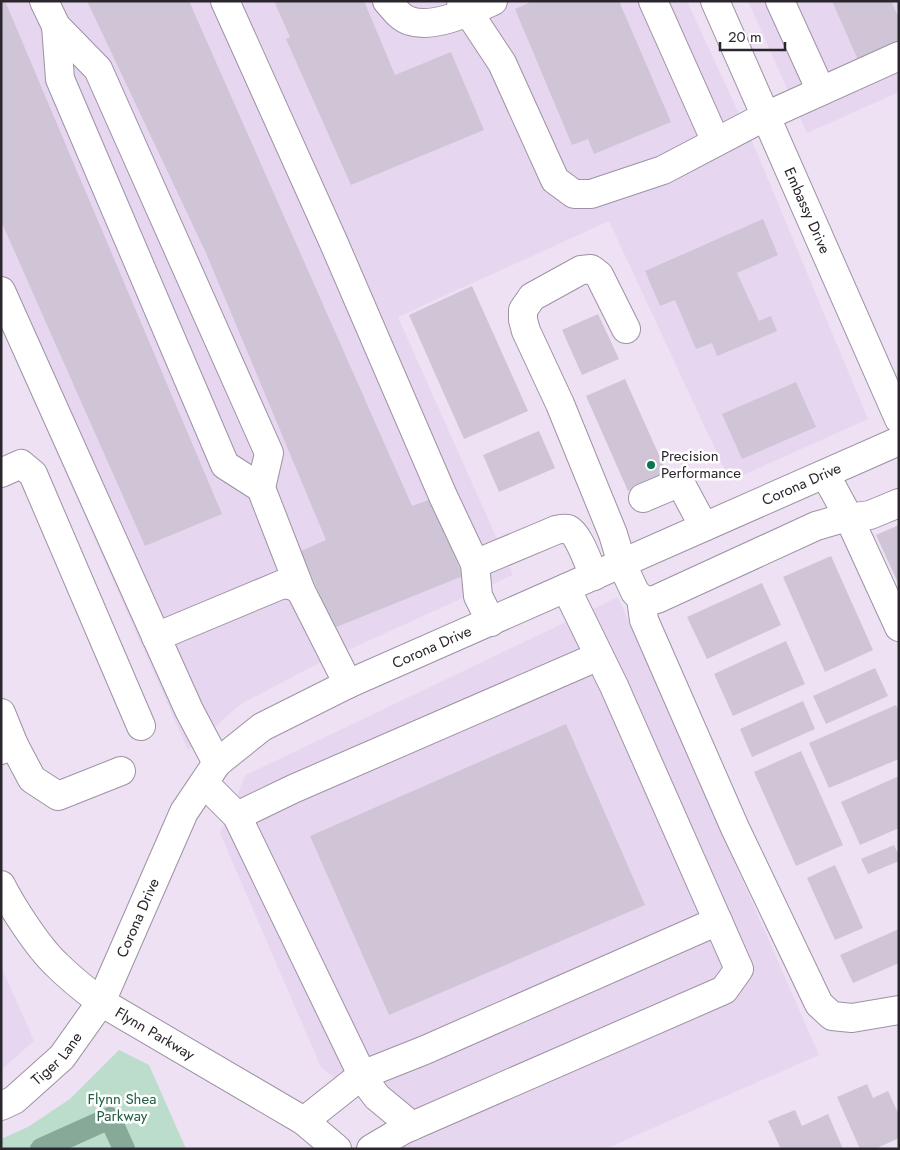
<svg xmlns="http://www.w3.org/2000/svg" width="900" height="1150" font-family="Jost,sans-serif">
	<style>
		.built { fill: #e6d6ef }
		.green { fill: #bcddcb }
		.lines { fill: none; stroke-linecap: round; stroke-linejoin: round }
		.canal { stroke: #86aa97; stroke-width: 22 }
		.building { fill: #d0c5d7 }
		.minor-casing { stroke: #9d92a3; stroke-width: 30 }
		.minor { stroke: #fff; stroke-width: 28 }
		.poi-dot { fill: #097650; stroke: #fff; stroke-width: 2 }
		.labels { text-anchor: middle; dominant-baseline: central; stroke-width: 5; stroke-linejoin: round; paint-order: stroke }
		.street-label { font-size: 15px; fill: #2b262d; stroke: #fff }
		.poi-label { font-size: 15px; fill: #2b262d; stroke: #fff; text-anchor: start }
		.park-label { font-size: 15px; fill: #205f44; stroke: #fff }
	</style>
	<rect width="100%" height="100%" fill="#ede1f3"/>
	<!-- built -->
	<path class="built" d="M1,1H687L757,153L868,419L730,481L609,221L398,317L513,575L311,667L241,704L188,750L1,327Z
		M748,1H899V92L807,133Z
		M618,597L819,1055L605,1149H403L386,1119L321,1067L220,833L246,775Z
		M1,966L34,1041L1,1070Z"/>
	<!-- green -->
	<path class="green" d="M119,1050L149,1065L186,1149H1V1139L28,1127L70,1099Z"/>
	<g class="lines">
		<!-- canal -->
		<path class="canal" d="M41,1149L110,1118L124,1149"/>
	</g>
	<!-- building -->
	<path class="building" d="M1,1H5L222,514L145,546L1,221Z
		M87,1H189L412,506L431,499L463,576L334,628L301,551L326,540L206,253Z
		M274,1H364L395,75L451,52L484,130L351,185L286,39L290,37Z
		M533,1H619L671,122L594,154L588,139L572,145L515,9Z
		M832,1H891L899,18V41L858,60Z
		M763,219L778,255L737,273L759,321L771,316L777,331L717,356L712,343L696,349L675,300L660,306L645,271Z
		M472,286L528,411L464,439L409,315Z
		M598,314L619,359L582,375L562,330Z
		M625,379L667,473L628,491L586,396Z
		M796,382L816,427L742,459L722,414Z
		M539,431L555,468L499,492L483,455Z
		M899,525V585L876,535Z
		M831,556L873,650L825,672L783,577Z
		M762,583L781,625L707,659L687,617Z
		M786,641L805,684L733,716L714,674Z
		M875,668L888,696L826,724L813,696Z
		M803,701L815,729L752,757L740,729Z
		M896,705L899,711V759L829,788L809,743Z
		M566,724L645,905L389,1015L310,836Z
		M801,751L843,845L796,866L754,772Z
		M899,776V828L860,845L841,802Z
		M894,845L899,856V861L868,874L861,859Z
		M835,865L863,928L835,940L807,878Z
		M899,929V963L853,983L840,955Z
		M867,1084L873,1098L888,1091L899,1115V1138L875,1149H860L837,1097Z
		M795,1110L802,1126L828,1114L843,1149H781L768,1121Z"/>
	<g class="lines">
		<defs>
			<g id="minor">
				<path d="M44,1L56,26"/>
				<path d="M225,1L333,241L443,496L475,564L478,596L491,622"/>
				<path d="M387,1C394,9 400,18 410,21C434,29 471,11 493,1"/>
				<path d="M461,1L502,63L555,180L574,194H591L663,170L766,116L899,56"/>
				<path d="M653,1L716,142"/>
				<path id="s1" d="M715,1L899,419"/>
				<path d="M780,1L821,91"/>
				<path d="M1,291L189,710L217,763"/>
				<path d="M626,329L599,275L591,269L581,270L532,297L523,310V320L526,331L560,404L613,534L622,564L635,592L641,598L649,601L657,599L816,526L840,519L870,515L899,503"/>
				<path d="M1,473L21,464L33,474L141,726"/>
				<path d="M825,474L849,518L899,627"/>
				<path d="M261,488L269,453L98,69L56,26L60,79L225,465L261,488L301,591"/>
				<path d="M643,498L676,484H681L704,527"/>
				<path d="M475,564L556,530C561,529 564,528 568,529C579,534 589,565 594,576"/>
				<path d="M641,598L644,620L735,828L819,1004L832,1016L852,1018L899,1010"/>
				<path d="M156,637L283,584L294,586L301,591L348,684"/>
				<path d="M1,713L14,745L1,750"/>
				<path d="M14,745L32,779L58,796L121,771"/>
				<path d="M204,783L237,816L365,1081L377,1097L412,1126"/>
				<path d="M237,816L293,789L599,656"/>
				<path id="s2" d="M1,885C12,907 38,947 56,964C70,978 85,990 101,1002L304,1121L337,1149"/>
				<path id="s3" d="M1,1106L14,1100L62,1057L101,1002L184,812L217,763L262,727L348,684L899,441"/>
				<path d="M304,1121L362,1075L425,1050L718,921"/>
				<path d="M371,1149L403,1130L724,990L739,969L614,686L566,588"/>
			</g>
		</defs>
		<!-- minor casing -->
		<use href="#minor" class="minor-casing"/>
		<!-- minor -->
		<use href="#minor" class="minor"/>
	</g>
	<!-- markers -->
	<circle class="poi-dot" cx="651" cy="465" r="5"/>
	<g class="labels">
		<!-- street labels -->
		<g class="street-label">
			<text stroke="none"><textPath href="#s1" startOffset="229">Embassy Drive</textPath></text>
			<text stroke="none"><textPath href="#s3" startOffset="1062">Corona Drive</textPath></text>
			<text stroke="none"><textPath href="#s3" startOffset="658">Corona Drive</textPath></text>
			<text stroke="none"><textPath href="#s3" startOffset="238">Corona Drive</textPath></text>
			<text stroke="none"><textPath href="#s2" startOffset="218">Flynn Parkway</textPath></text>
			<text stroke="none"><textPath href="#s3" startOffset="74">Tiger Lane</textPath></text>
		</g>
		<!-- poi labels -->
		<g class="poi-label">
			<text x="661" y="456">Precision<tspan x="661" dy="17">Performance</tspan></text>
		</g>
		<!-- park labels -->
		<g class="park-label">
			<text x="122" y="1099">Flynn Shea<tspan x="122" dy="17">Parkway</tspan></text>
		</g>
	</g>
	<!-- border -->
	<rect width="900" height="1150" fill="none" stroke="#2b262d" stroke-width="5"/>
	<!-- scale -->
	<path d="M720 42v8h65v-8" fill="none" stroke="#2b262d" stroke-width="2.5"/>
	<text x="728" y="42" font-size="15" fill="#2b262d" stroke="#ffffff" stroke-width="4" paint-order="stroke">20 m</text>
</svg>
